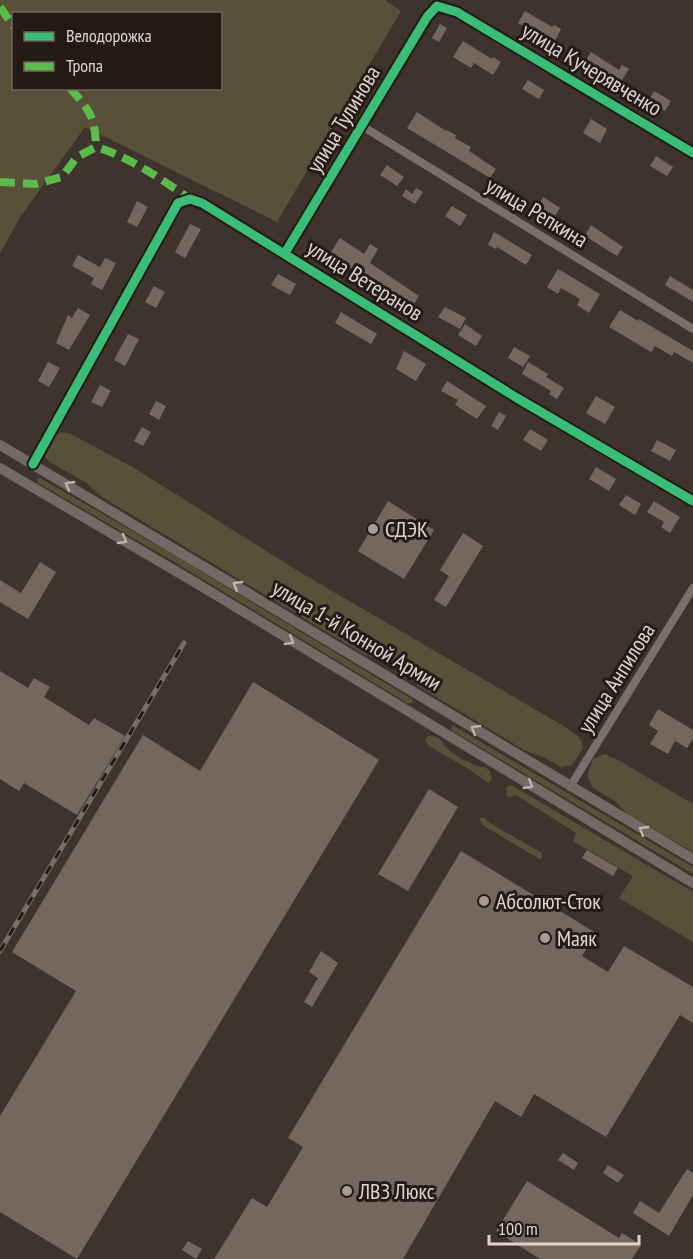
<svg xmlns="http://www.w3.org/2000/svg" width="693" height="1259" font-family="'PT Sans Narrow',sans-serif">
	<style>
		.green { fill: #585039; fill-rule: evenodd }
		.building { fill: #74685e }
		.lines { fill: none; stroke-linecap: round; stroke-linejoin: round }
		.minor { stroke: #796f6e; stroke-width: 8 }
		.secondary { stroke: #736965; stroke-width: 10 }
		.rail-casing { stroke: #776e6c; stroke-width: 5 }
		.rail { stroke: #251b16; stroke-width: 3; stroke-dasharray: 9; stroke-linecap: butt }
		.quiet { stroke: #5cbc4b; stroke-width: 8; stroke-dasharray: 15 8; stroke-linecap: butt }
		.cycleway-casing { stroke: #251b16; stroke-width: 13 }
		.cycleway { stroke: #3abd76; stroke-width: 9 }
		.oneway { stroke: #c0b3ad }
		.poi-dot { fill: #a89b94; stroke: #251b16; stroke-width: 2 }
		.labels { text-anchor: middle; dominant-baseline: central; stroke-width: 6; stroke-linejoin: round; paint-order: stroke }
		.street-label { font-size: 22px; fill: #e1d3cc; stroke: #251b16 }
		.poi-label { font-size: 22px; fill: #e1d3cc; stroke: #251b16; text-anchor: start }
	</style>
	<rect width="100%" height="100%" fill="#3f332d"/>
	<!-- green -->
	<path class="green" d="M0,0H385L401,11L277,222L85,127L21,216L0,253ZM14,14H220V88H14Z
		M61,432L71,434L134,468L303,574L567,728L580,738L583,748L572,765L561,767L543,757L524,750L418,686L406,673L386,661L365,655L102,497L85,482L50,462L45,457C46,446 51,437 61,432Z
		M40,478L169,552L412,699L413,703H407L176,563L38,483L37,479Z
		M452,725L693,867V874L451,730Z
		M428,736C441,736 440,741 447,748C453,755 476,768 485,767L490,771L492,779L488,783L470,770L429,746L425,741Z
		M605,754L620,761L693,804V852L628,815L616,802L592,787L587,776L593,759Z
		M511,785L693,892V942L619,898L633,876L573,841L576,833L573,831L516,795L510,797L507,796L506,788Z
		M480,818H485L488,822L542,853V859H539L481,824Z"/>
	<!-- building -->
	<path class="building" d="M525,11L552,27L554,25L561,29L554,43L518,23Z
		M440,24L447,28L439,42L432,38Z
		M463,41L492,59L493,57L501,62L493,75L474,63L471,68L453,57Z
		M591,52L619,70L622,65L629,69L619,85L583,65Z
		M528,80L544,90L539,99L522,89Z
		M654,91L671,101L665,111L648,101Z
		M417,112L446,131L447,130L456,135L455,138L471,147L469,151L496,169L490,178L407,128Z
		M591,119L607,129L600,143L583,133Z
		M656,156L673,167L667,176L650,166Z
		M387,165L404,177L397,186L380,175Z
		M416,188L423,192L415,204L402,196L406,189L412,194Z
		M543,197L560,208L554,217L538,206Z
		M137,201L148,207L137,227L127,222Z
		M452,206L467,215L460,226L445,216Z
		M190,224L201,229L185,258L175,252Z
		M591,225L623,247L617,256L585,236Z
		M494,232L532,255L526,265L497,247L496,249L488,245Z
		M340,238L364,254L370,244L378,249L370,263L419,296L412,307L393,295L394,294L329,255Z
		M78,255L100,267L105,258L116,263L102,290L91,284L94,278L72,266Z
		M558,269L600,294L589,313L577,305L580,299L561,288L558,294L547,287Z
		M278,274L296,284L290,295L271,285Z
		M670,276L693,290V302L665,285Z
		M154,286L165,292L156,308L145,302Z
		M445,307L466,318L460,329L438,317Z
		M78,308L90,315L69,350L56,343L68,315L72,318Z
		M620,310L638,321L639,319L693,351V363L674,352L672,356L655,346L651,352L609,327Z
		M341,312L377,334L371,344L335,323Z
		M465,324L482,336L476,346L458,335Z
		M128,334L139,339L125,366L114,360Z
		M514,347L530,356L523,367L508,358Z
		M404,351L426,364L416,381L396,369Z
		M48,362L60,368L49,387L38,381Z
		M528,362L548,374L546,377L564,388L557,399L549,394L551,391L522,374Z
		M447,381L486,406L477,419L455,405L458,400L441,391Z
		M100,385L111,391L102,407L91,402Z
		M596,396L615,407L605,424L586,413Z
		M156,401L166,406L159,420L149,414Z
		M499,412L506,416L498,430L491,426Z
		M142,427L151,432L143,446L134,441Z
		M530,429L548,440L541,451L523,440Z
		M657,440L676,450L670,461L651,451Z
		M596,467L616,479L609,491L589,479Z
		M626,495L641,504L635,515L619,505Z
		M388,501L434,530L404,579L358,551Z
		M654,501L680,517L670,533L661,527L664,522L647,512Z
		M463,533L483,546L446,607L434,600L449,576L440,570Z
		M40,562L56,572L28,619L0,602V580L21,593Z
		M0,671L28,688L34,678L50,687L44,697L89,725L94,718L125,736L77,815L24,783L19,791L0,779Z
		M253,682L379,760L77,1259L0,1212V1116L76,991L12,952L143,735L200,771Z
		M658,709L693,730V738L687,748L675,741L668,754L650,744L658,731L649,725Z
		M429,789L458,807L408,891L378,874Z
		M587,850L618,868L613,876L582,858Z
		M461,851L596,933L582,956L608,972L624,946L693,987V1023L680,1015L606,1137L534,1094L521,1117L495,1101L403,1259H214L252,1198L267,1207L303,1147L288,1138Z
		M321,951L338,963L312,1007L304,1002L318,978L309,972Z
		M563,1153L578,1163L574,1170L558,1160Z
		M608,1165L624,1175L618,1183L603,1173Z
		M687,1169L693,1173V1195L669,1236L633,1213L640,1201L659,1213Z
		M527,1181L619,1238L622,1233L641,1245L632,1259H540L496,1231Z
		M188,1241L202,1249L196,1259L182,1250Z"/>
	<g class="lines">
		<!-- minor -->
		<path class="minor" d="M362,126L693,329
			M285,253L427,17L437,6L457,12L693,153
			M33,464L178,203L190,199L202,203L517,398L693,501
			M570,787L693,588"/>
		<!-- secondary -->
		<path class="secondary" d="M0,445L693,859
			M0,468L196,583L693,883"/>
		<defs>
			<path id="rail" d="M0,951L184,643"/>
		</defs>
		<!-- rail casing -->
		<use href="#rail" class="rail-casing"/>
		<!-- rail -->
		<use href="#rail" class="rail"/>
		<!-- quiet -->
		<path class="quiet" d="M0,7L14,27
			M70,88C90,111 95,116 96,147
			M0,182L35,184L62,177L77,157L96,147C130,157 161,179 190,199"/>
		<defs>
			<path id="cycleway" d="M285,253L427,17L437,6L457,12L693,153
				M33,464L178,203L190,199L202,203L517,398L693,501"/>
		</defs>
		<!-- cycleway casing -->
		<use href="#cycleway" class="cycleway-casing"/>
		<!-- cycleway -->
		<use href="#cycleway" class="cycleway"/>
	</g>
	<!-- one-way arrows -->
	<defs><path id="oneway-chevron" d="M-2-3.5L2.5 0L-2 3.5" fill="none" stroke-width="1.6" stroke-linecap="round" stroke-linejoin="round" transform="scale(1.5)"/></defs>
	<g class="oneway">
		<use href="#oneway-chevron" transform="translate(69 485) rotate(-150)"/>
		<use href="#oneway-chevron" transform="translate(123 540) rotate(30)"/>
		<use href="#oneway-chevron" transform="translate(237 585) rotate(-149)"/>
		<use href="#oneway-chevron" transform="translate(290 641) rotate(31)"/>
		<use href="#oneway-chevron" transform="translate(475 729) rotate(-149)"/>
		<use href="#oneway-chevron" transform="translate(529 785) rotate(31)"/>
		<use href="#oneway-chevron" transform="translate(643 830) rotate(-150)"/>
	</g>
	<!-- markers -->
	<g class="poi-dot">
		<circle cx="373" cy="529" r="6"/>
		<circle cx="484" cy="901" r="6"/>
		<circle cx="545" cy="938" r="6"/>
		<circle cx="347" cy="1191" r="6"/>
	</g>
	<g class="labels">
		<!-- street labels -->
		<g class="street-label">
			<text transform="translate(592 69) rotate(31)">улица Кучерявченко</text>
			<text transform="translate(343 119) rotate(-59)">улица Тулинова</text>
			<text transform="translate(537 212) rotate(31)">улица Репкина</text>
			<text transform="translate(365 280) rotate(32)">улица Ветеранов</text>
			<text transform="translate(357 635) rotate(31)">улица 1-й Конной Армии</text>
			<text transform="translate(616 678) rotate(-58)">улица Анпилова</text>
		</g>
		<!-- poi labels -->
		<g class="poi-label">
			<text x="385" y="529">СДЭК</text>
			<text x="496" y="901">Абсолют-Сток</text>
			<text x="557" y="938">Маяк</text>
			<text x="359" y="1191">ЛВЗ Люкс</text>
		</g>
	</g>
	<!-- legend -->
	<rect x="12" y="12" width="210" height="78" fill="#251b16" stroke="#70655f" stroke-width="1.5"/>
	<rect x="24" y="32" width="30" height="9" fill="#3abd76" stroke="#70655f" stroke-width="1.5"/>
	<text x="66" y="42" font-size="18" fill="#e1d3cc">Велодорожка</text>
	<rect x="24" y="62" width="30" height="9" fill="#5cbc4b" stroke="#70655f" stroke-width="1.5"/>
	<text x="66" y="72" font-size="18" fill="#e1d3cc">Тропа</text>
	<!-- scale -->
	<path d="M489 1235v9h150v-9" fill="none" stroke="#e1d3cc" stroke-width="3"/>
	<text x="498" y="1235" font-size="18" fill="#e1d3cc" stroke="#251b16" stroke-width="4.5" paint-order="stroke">100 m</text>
</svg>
